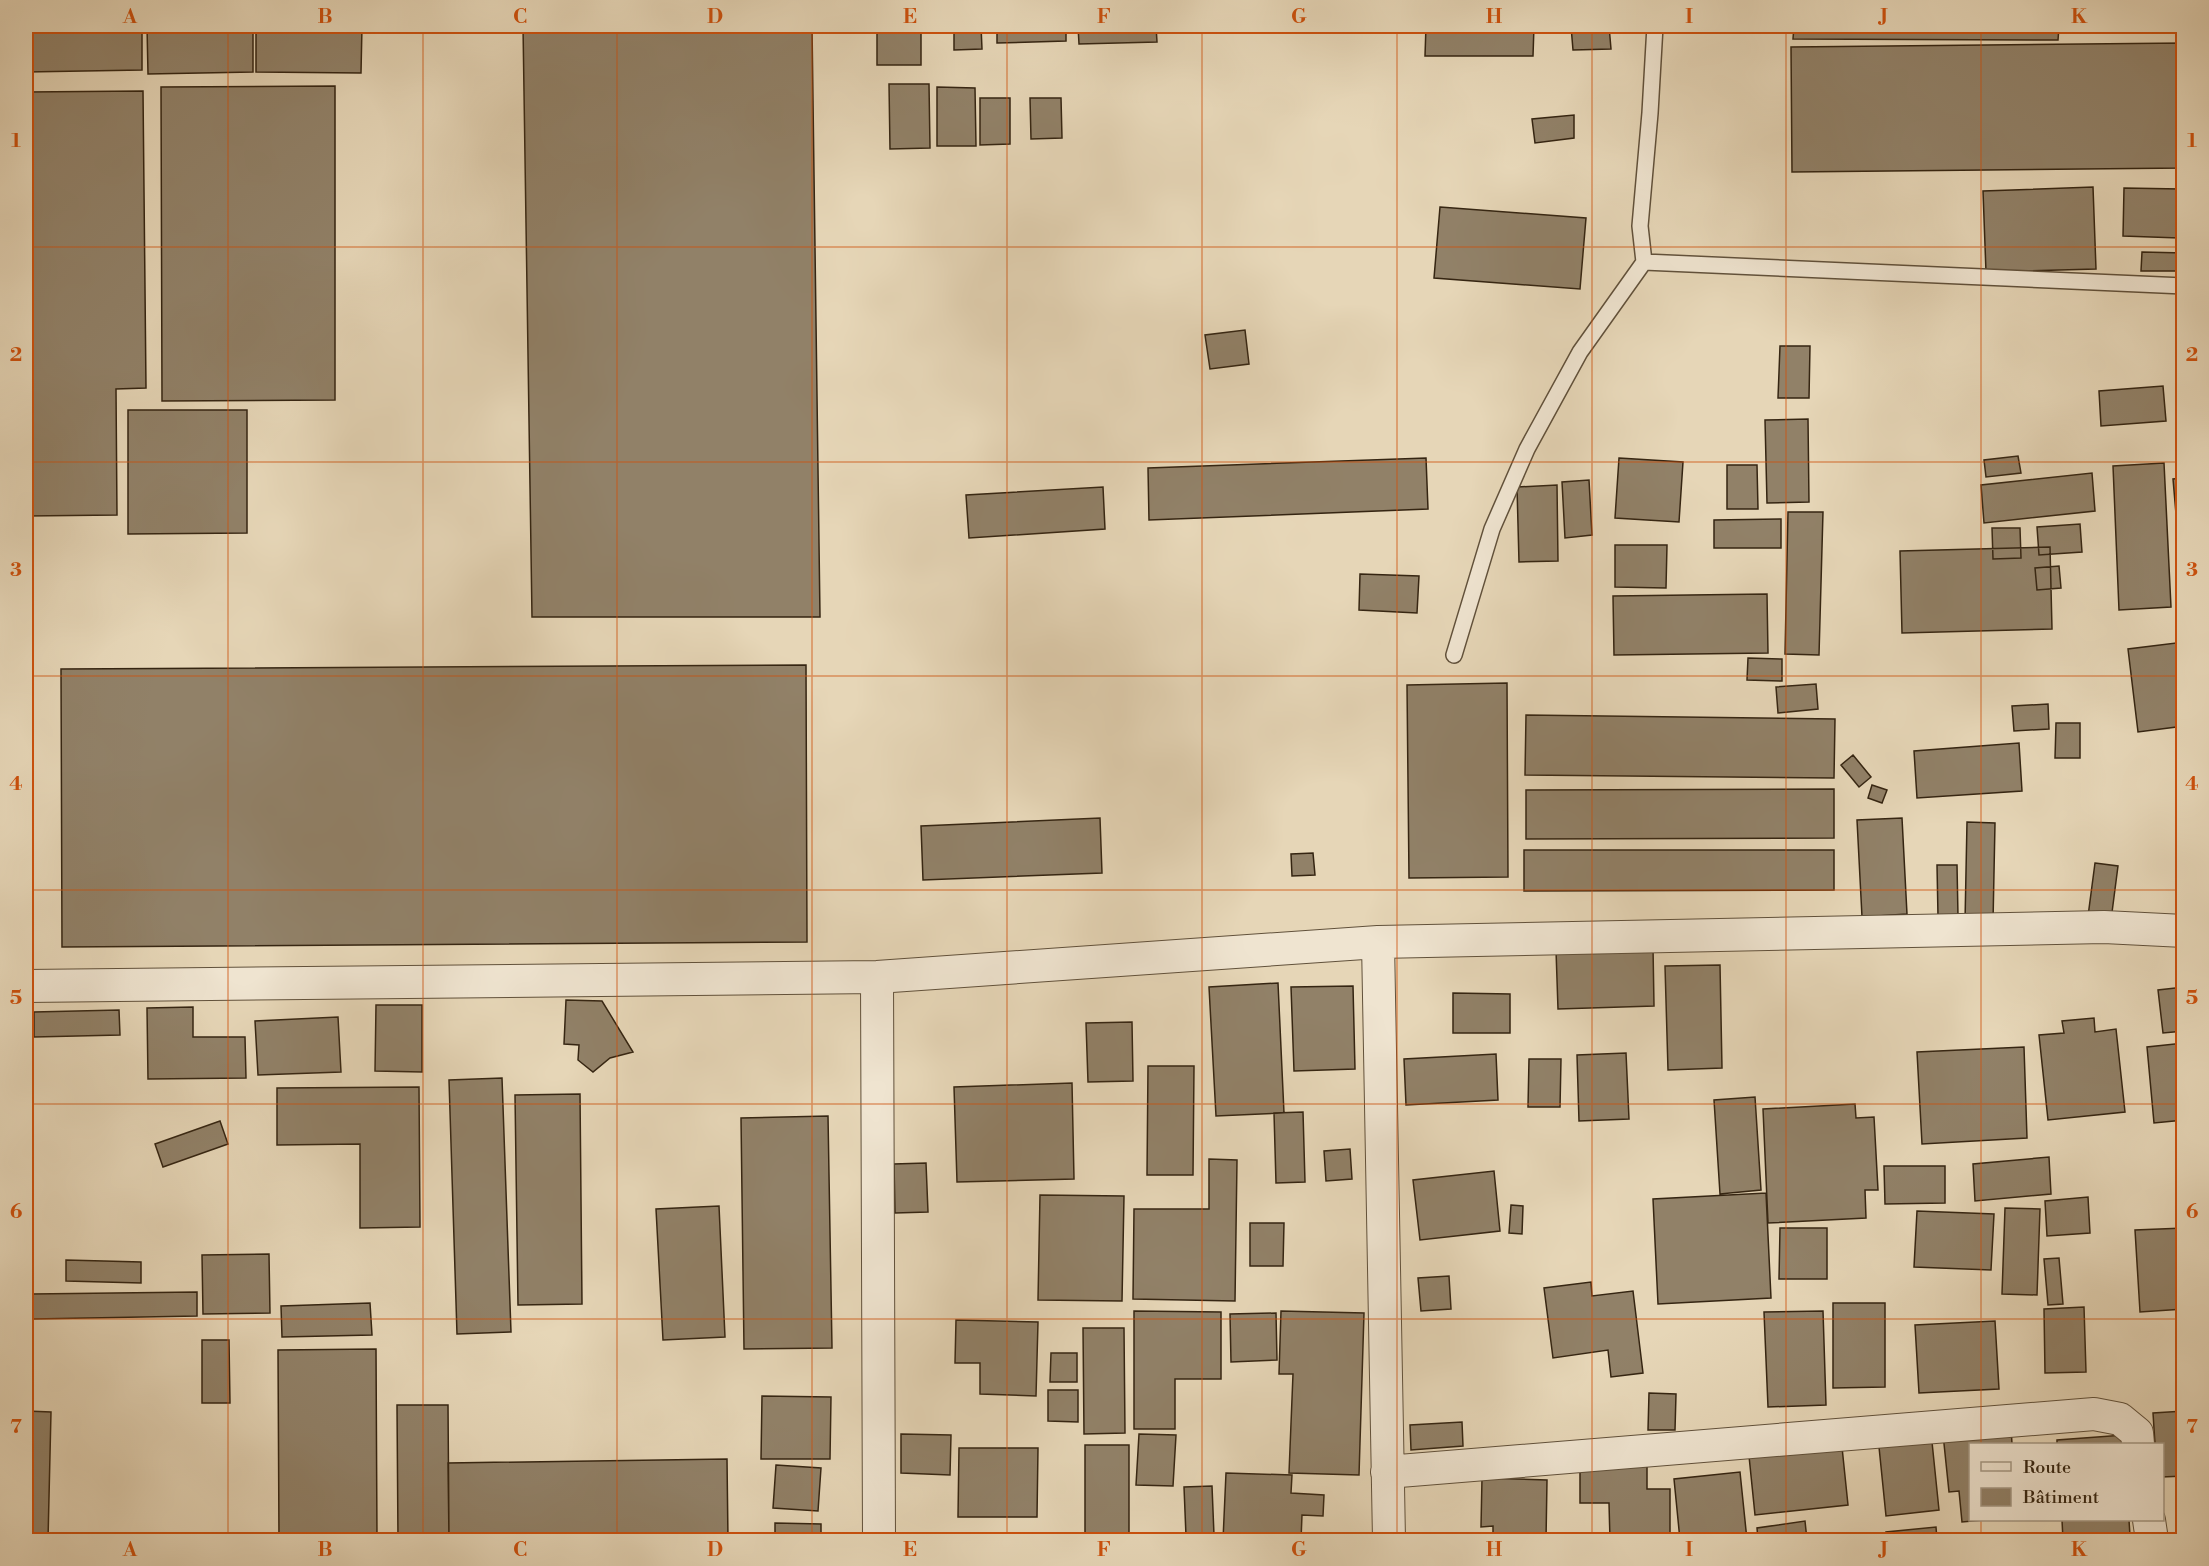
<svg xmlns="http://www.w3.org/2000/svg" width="2209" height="1566" font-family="'Libre Bodoni',serif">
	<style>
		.building { fill: #918168; stroke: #352512; stroke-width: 1.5 }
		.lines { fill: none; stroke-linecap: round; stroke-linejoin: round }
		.service-casing { stroke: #61513b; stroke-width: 18 }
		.minor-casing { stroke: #61513b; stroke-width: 34 }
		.service { stroke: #efe4d0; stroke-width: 15 }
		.minor { stroke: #efe4d0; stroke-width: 32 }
		.grid { fill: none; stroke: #cd510d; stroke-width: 1.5; stroke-opacity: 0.55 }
		.neatline { fill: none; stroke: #cd510d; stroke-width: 2 }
		.grid-label { font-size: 20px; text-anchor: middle; font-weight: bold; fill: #cd510d }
	</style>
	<rect width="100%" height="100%" fill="#e6d6b7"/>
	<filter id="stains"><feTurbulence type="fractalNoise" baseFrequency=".00333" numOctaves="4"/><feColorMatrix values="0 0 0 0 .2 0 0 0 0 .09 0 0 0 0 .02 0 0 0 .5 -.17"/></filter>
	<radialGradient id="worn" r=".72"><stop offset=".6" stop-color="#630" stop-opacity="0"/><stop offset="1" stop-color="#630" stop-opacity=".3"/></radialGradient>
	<!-- building -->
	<path class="building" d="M26,26H142V70L26,72Z
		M147,26H253V72L148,74Z
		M256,26H362L361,73L256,72Z
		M523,26H812L820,617H532Z
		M877,26H921V65H877Z
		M954,26H981L982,49L954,50Z
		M997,26H1066V41L997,43Z
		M1078,26H1156L1157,42L1079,44Z
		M1426,26H1534L1533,56H1425Z
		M1571,26H1609L1611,49L1573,50Z
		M1794,26H2059L2058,40L1793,39Z
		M2184,43V168L1792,172L1791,47Z
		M889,84H929L930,148L890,149Z
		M335,86V400L162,401L161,87Z
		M937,87L975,88L976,146H937Z
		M143,91L146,388L116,389L117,515L26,516V92Z
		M980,98H1010V144L980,145Z
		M1030,98H1061L1062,138L1031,139Z
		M1574,115V138L1535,143L1532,119Z
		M2093,187L2096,269L1986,272L1983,191Z
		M2124,188L2180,189L2179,238L2123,236Z
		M1440,207L1586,218L1580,289L1434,278Z
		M2142,252L2184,253V271H2141Z
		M1245,330L1249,364L1210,369L1205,335Z
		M1780,346H1810L1809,398H1778Z
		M2163,386L2166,421L2101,426L2099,391Z
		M128,410H247V533L128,534Z
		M1808,419L1809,502L1767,503L1765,420Z
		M2018,456L2021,473L1986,477L1984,460Z
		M1426,458L1428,509L1149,520L1148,468Z
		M1619,458L1683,462L1679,522L1615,518Z
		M2164,463L2171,607L2119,610L2113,466Z
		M1727,465H1757L1758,509H1727Z
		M2092,473L2095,511L1984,523L1981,485Z
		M2184,478V607L2173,479Z
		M1589,480L1592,535L1565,538L1562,482Z
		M1557,485L1558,561L1519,562L1517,487Z
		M1103,487L1105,529L969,538L966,495Z
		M1788,512H1823L1819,655L1785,654Z
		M1781,519V548H1714V520Z
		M2080,524L2082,552L2039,555L2037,527Z
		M1992,528H2020L2021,558L1993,559Z
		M1615,545H1667L1666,588L1615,587Z
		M2050,547L2052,629L1902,633L1900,551Z
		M2059,566L2061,588L2037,590L2035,568Z
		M1360,574L1419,576L1417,613L1359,610Z
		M1767,594L1768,653L1614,655L1613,596Z
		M2184,642V726L2138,732L2128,649Z
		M1748,658L1782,659V681L1747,680Z
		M806,665L807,942L62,947L61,669Z
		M1507,683L1508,877L1409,878L1407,685Z
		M1816,684L1818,709L1778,713L1776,687Z
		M2048,704L2049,729L2014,731L2012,706Z
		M1526,715L1835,719L1834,778L1525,775Z
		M2056,723H2080V758H2055Z
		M2019,743L2022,791L1917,798L1914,751Z
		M1853,755L1871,777L1859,787L1841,765Z
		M1872,785L1887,790L1882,803L1868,798Z
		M1834,789V838L1526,839V790Z
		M1100,818L1102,873L923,880L921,826Z
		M1902,818L1907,914L1862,917L1857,820Z
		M1967,822L1995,823L1993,922H1965Z
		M1524,850H1834V890L1524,891Z
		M1313,853L1315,875L1292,876L1291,854Z
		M2095,863L2118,866L2110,928L2087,924Z
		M1937,865H1957L1958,916H1938Z
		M1653,947L1654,1006L1558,1009L1556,950Z
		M1720,965L1722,1068L1668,1070L1665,966Z
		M1278,983L1284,1113L1216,1116L1209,987Z
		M1353,986L1355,1069L1294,1071L1291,987Z
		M2184,987V1031L2163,1033L2158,990Z
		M1453,993L1510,994V1033H1453Z
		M566,1000L602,1001L633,1052L610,1058L593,1072L578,1060L579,1045L564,1044Z
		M376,1005H422V1072L375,1071Z
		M193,1007V1037H245L246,1078L148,1079L147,1008Z
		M119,1010L120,1035L34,1037V1012Z
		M338,1017L341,1072L258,1075L255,1021Z
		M2094,1018L2095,1032L2116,1029L2125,1112L2048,1120L2039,1035L2064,1033L2062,1021Z
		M1132,1022L1133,1081L1088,1082L1086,1023Z
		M2184,1043V1120L2154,1123L2147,1047Z
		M2024,1047L2027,1138L1922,1144L1917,1052Z
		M1626,1053L1629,1119L1579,1121L1577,1055Z
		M1496,1054L1498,1100L1406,1105L1404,1059Z
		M1529,1059H1561L1560,1107H1528Z
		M1148,1066H1194L1193,1175H1147Z
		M502,1078L511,1332L457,1334L449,1080Z
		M1072,1083L1074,1179L957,1182L954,1087Z
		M419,1087L420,1227L360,1228V1144L277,1145V1088Z
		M580,1094L582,1304L518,1305L515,1095Z
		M1755,1097L1761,1190L1720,1194L1714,1100Z
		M1855,1104L1856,1118L1874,1117L1878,1190H1865L1866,1218L1768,1223L1763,1109Z
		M1303,1112L1305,1182L1276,1183L1274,1113Z
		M828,1116L832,1348L744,1349L741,1118Z
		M220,1121L228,1144L163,1167L155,1144Z
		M1350,1149L1352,1179L1326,1181L1324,1151Z
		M2049,1157L2051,1194L1975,1201L1973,1164Z
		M1209,1159L1237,1160L1235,1301L1133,1299L1134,1209H1209Z
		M926,1163L928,1212L895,1213L894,1164Z
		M1884,1166H1945V1203L1885,1204Z
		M1494,1171L1500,1231L1420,1240L1413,1180Z
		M1766,1193L1771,1298L1658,1304L1653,1199Z
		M1040,1195L1124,1196L1122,1301L1038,1300Z
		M2088,1197L2090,1233L2047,1236L2045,1201Z
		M1511,1205L1523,1206L1522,1234L1509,1233Z
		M719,1206L725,1337L663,1340L656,1209Z
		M2005,1208L2040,1209L2037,1295L2002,1294Z
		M1917,1211L1994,1214L1991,1270L1914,1267Z
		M1250,1223H1284L1283,1266H1250Z
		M1780,1228H1827V1279H1779Z
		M2184,1228V1309L2140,1312L2135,1230Z
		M269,1254L270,1313L203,1314L202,1255Z
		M2059,1258L2063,1304L2048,1305L2044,1259Z
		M66,1260L141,1262V1283L66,1281Z
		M1449,1276L1451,1309L1421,1311L1418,1278Z
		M1591,1282L1592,1296L1633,1291L1643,1373L1611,1377L1608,1350L1553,1358L1544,1288Z
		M197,1292V1316L33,1319L32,1294Z
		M370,1303L372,1335L282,1337L281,1306Z
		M1833,1303H1885V1387L1833,1388Z
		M2084,1307L2086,1372L2045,1373L2044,1309Z
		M1134,1311L1221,1312V1379H1175V1429H1134Z
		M1281,1311L1364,1313L1359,1475L1289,1473L1293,1374H1279Z
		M1823,1311L1826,1405L1768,1407L1764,1312Z
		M1276,1313L1277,1360L1231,1362L1230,1314Z
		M956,1320L1038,1322L1036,1396L980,1394V1363H955Z
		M1995,1321L1999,1389L1919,1393L1915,1325Z
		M1083,1328H1124L1125,1433L1084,1434Z
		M202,1340H229L230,1403H202Z
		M376,1349L377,1540H279L278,1350Z
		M1051,1353H1077V1382H1050Z
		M1048,1390H1078V1422L1048,1421Z
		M1649,1393L1676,1394L1675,1430H1648Z
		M762,1396L831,1397L830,1459H761Z
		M397,1405H448L449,1540H398Z
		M26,1411L51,1412L48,1540H26Z
		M2184,1411V1476L2162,1477V1444H2155L2153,1413Z
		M1462,1422L1463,1446L1411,1450L1410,1425Z
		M2011,1427L2012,1444H1970V1520H1984L1962,1522L1959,1491L1949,1492L1943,1434Z
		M901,1434L951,1435L950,1475L901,1473Z
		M1139,1434L1176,1435L1173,1486L1136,1485Z
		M2124,1435L2125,1444H2057V1440Z
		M1932,1442L1939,1510L1886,1516L1879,1447Z
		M1085,1445H1129V1540H1085Z
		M1842,1447L1848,1505L1755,1515L1749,1456Z
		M959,1448H1038L1037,1517H958Z
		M727,1459L728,1540H449L448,1463Z
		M1647,1463V1489H1670V1540H1610L1609,1503H1580V1464Z
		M776,1465L821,1468L818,1511L773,1508Z
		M1740,1472L1747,1540H1680L1674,1479Z
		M1226,1473L1292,1475L1291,1493L1324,1495L1323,1516L1302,1515L1301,1540H1223Z
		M1482,1478L1547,1480L1546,1540H1493V1526L1481,1527Z
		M1212,1486L1214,1535L1186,1536L1184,1487Z
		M2062,1520H2129L2130,1536L2063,1540Z
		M1805,1521L1807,1540H1758L1757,1528Z
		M775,1523L821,1524V1540H775Z
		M1936,1527L1937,1540H1887L1886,1532Z"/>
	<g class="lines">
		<defs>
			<path id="service" d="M1644,262L2184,286
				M1454,655L1492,529L1527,449L1580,352L1644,262L1640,226L1650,113L1655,26"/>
			<path id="minor" d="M1378,942L1389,1540
				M877,977L879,1540
				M26,986L877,977L1378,942L2104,927L2184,931
				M1387,1472L2094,1414L2120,1419L2137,1433L2138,1444
				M2149,1520L2152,1540"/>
		</defs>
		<!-- service casing -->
		<use href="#service" class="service-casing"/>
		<!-- minor casing -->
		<use href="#minor" class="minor-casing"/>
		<!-- service -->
		<use href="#service" class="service"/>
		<!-- minor -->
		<use href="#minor" class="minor"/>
	</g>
	<!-- grid -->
	<path class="grid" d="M228,26V1540M423,26V1540M617,26V1540M812,26V1540M1007,26V1540M1202,26V1540M1397,26V1540M1592,26V1540M1786,26V1540M1981,26V1444M26,247H2184M26,462H2184M26,676H2184M26,890H2184M26,1104H2184M26,1319H2184M1981,1520V1540"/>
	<!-- margin -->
	<rect width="2209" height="1566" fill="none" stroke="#e6d6b7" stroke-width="66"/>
	<!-- legend -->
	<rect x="1969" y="1443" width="195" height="78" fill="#efe4d0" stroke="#a59884" stroke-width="1.5"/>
	<rect x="1981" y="1462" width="30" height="9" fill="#efe4d0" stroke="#a59884" stroke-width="1.5"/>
	<text x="2023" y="1473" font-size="18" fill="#352512">Route</text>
	<rect x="1981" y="1488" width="30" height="18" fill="#918168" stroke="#a59884" stroke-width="1.5"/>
	<text x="2023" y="1503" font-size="18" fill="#352512">Bâtiment</text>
	<rect x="33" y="33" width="2143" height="1500" class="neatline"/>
	<g class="grid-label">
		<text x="130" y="23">A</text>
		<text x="325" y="23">B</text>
		<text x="520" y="23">C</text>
		<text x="715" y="23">D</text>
		<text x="910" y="23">E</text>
		<text x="1104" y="23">F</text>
		<text x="1299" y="23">G</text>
		<text x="1494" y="23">H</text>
		<text x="1689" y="23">I</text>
		<text x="1884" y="23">J</text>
		<text x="2079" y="23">K</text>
		<text x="16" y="147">1</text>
		<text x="2192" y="147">1</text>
		<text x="16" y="361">2</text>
		<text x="2192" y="361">2</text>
		<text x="16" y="576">3</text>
		<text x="2192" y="576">3</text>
		<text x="16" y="790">4</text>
		<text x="2192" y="790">4</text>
		<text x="16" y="1004">5</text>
		<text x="2192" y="1004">5</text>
		<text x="16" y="1218">6</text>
		<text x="2192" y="1218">6</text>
		<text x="16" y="1433">7</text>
		<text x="2192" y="1433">7</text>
		<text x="130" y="1556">A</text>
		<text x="325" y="1556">B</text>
		<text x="520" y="1556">C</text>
		<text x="715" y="1556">D</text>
		<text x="910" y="1556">E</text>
		<text x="1104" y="1556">F</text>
		<text x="1299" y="1556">G</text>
		<text x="1494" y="1556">H</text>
		<text x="1689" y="1556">I</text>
		<text x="1884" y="1556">J</text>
		<text x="2079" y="1556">K</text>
	</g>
	<rect width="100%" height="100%" filter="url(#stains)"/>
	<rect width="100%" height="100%" fill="url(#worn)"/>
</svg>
